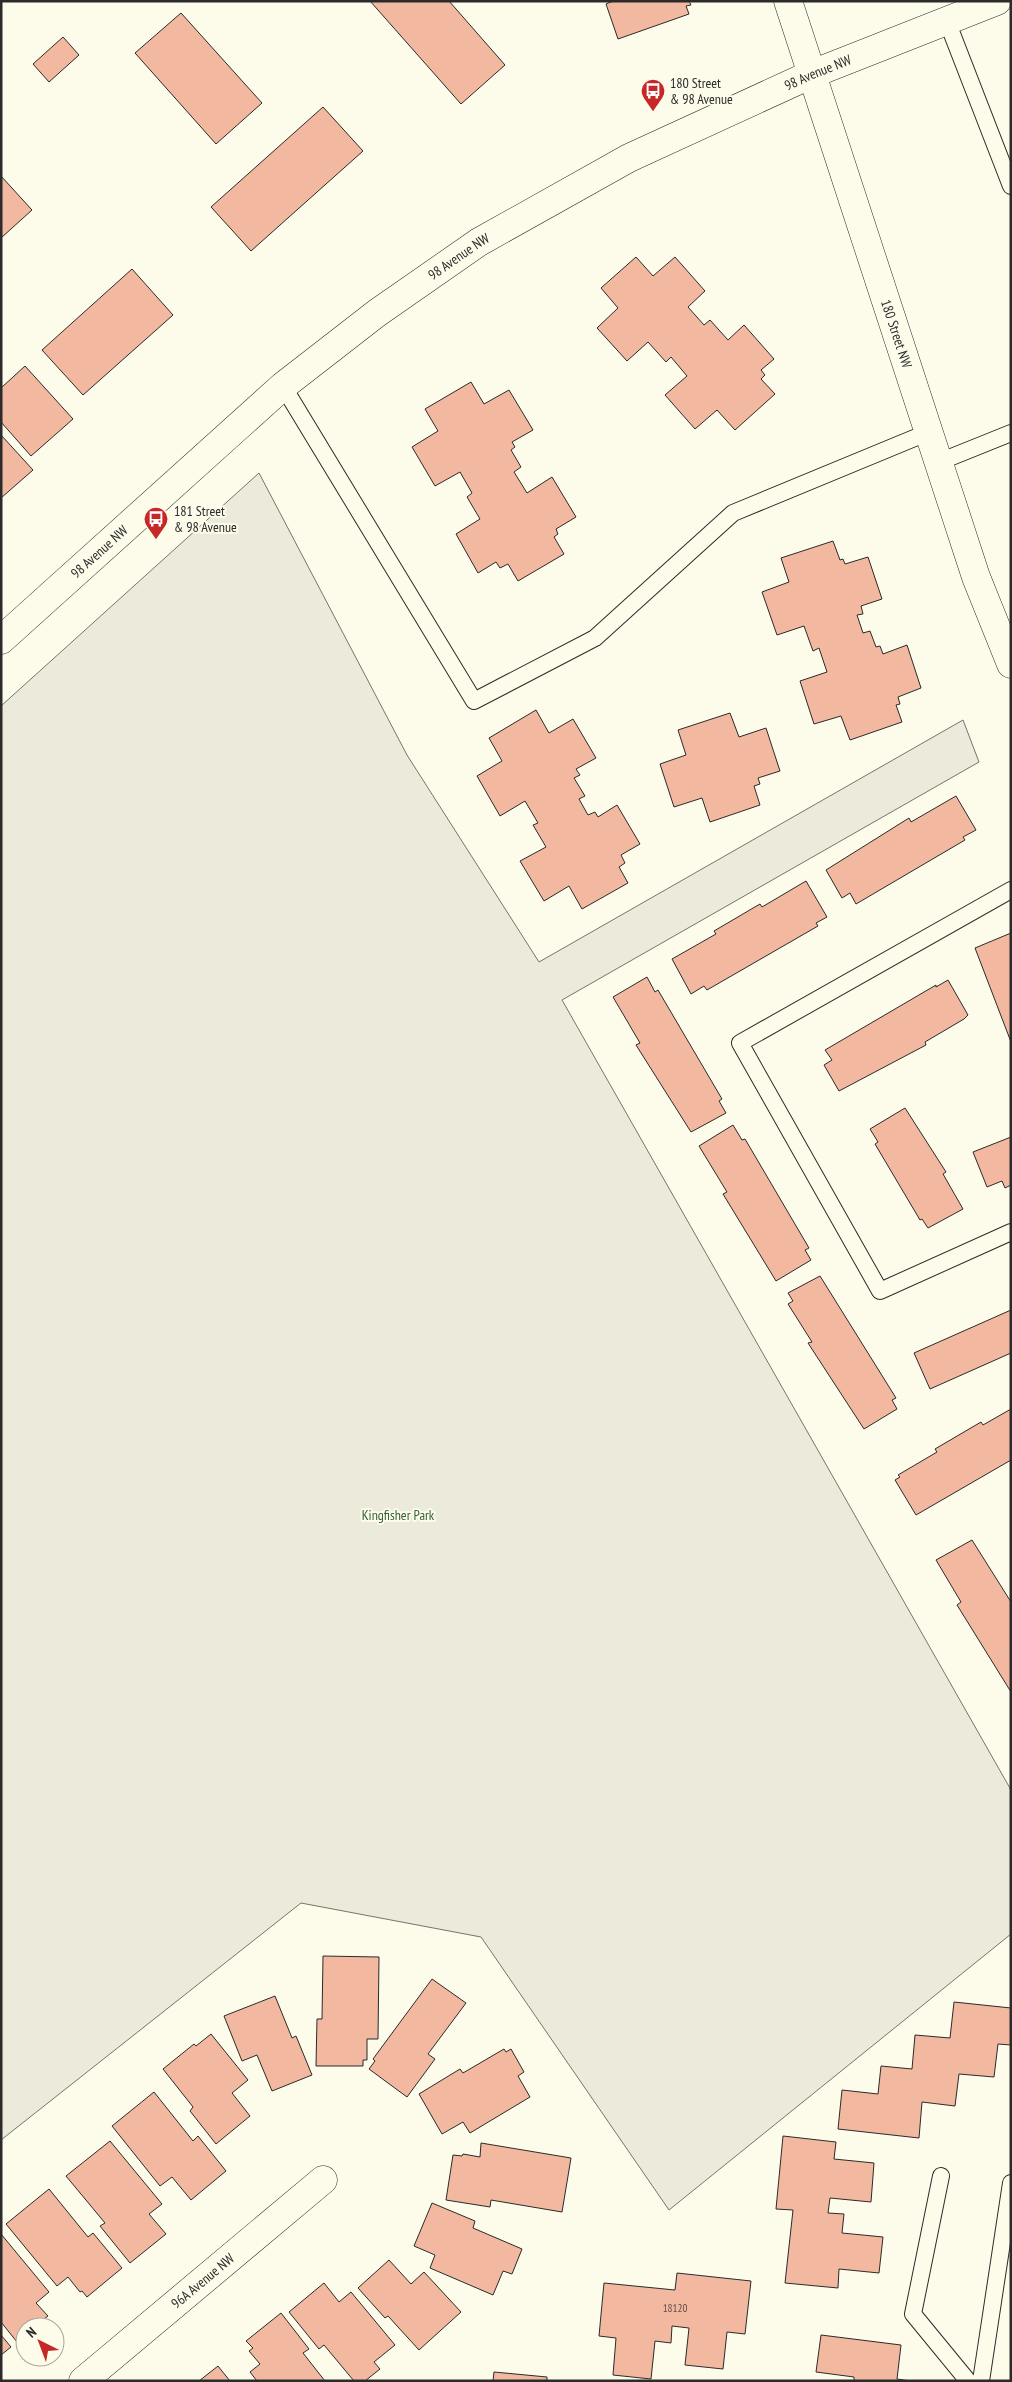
<svg xmlns="http://www.w3.org/2000/svg" width="1012" height="2382" font-family="'PT Sans Narrow',sans-serif">
	<style>
		.green { fill: #ecebdb; stroke: #74746e }
		.building { fill: #f2b8a0; stroke: #2b2b2b }
		.lines { fill: none; stroke-linecap: round; stroke-linejoin: round }
		.service-casing { stroke: #2b2b2b; stroke-width: 18 }
		.minor-casing { stroke: #2b2b2b; stroke-width: 29 }
		.tertiary-casing { stroke: #2b2b2b; stroke-width: 29 }
		.service { stroke: #fdfbea; stroke-width: 16 }
		.minor { stroke: #fdfbea; stroke-width: 28 }
		.tertiary { stroke: #fdfbea; stroke-width: 28 }
		.labels { text-anchor: middle; dominant-baseline: central; stroke-width: 4; stroke-linejoin: round; paint-order: stroke }
		.number-label { font-size: 11px; fill: #5d4e48 }
		.street-label { font-size: 14px; fill: #2b2b2b; stroke: #fdfbea }
		.poi-label { font-size: 14px; fill: #2b2b2b; stroke: #fdfbea; text-anchor: start }
		.park-label { font-size: 14px; fill: #34623c; stroke: #fdfbea }
	</style>
	<rect width="100%" height="100%" fill="#fdfbea"/>
	<!-- green -->
	<path class="green" d="M259,473L407,755L539,962L963,720L979,762L562,1000L1011,1790V1934L669,2210L481,1937L301,1903L1,2140V706Z"/>
	<!-- building -->
	<path class="building" d="M370,1H449L505,65L461,104Z
		M613,1H689L691,5L686,6L689,14L618,39L606,4Z
		M181,13L262,103L216,144L135,53Z
		M63,37L79,55L49,82L33,64Z
		M323,107L363,151L251,251L211,207Z
		M1,176L32,210L1,238Z
		M636,257L653,276L675,257L705,291L688,307L704,325L710,320L728,340L744,325L774,359L761,370L765,375L761,379L775,394L735,430L717,410L695,429L665,395L687,376L671,357L666,362L648,342L627,361L597,328L618,308L601,288Z
		M132,269L173,315L83,395L42,350Z
		M25,366L73,419L31,456L1,422V388Z
		M471,382L484,404L509,390L533,430L512,442L515,447L511,450L521,467L514,472L527,493L552,477L576,517L556,529L558,534L554,537L564,554L518,581L508,564L500,568L496,562L478,573L456,534L480,519L467,497L472,493L460,472L435,486L412,447L438,431L425,409Z
		M1,435L33,470L1,498Z
		M833,541L840,560L843,559L845,564L868,557L882,599L861,606L863,614L857,615L863,633L870,631L876,647L880,646L883,654L907,645L921,688L898,697L900,704L896,705L902,722L850,740L841,716L814,724L800,681L827,672L819,648L813,651L804,626L777,635L762,592L789,582L781,558Z
		M536,710L549,733L573,719L596,758L576,769L580,775L574,778L585,796L579,799L588,815L595,812L598,817L617,805L640,844L621,855L625,863L619,867L628,883L582,909L569,886L544,901L520,861L546,847L533,825L538,823L525,801L500,816L477,776L502,761L489,738Z
		M730,713L739,737L766,728L780,771L758,778L760,784L754,786L760,805L710,822L702,798L674,807L660,764L686,755L678,730Z
		M956,796L976,830L963,837L965,840L856,904L850,893L842,898L826,870L909,818L911,822Z
		M806,881L827,917L816,923L818,926L707,990L704,986L691,994L672,959L716,934L714,931L760,904L762,907Z
		M1011,933V1042L975,948Z
		M647,977L655,992L658,990L722,1099L719,1101L726,1113L691,1132L636,1045L640,1043L613,997Z
		M948,980L968,1015L964,1019L925,1042L926,1045L839,1091L824,1065L832,1060L825,1050L936,985V987Z
		M905,1108L946,1172L943,1174L963,1209L928,1228L922,1219L920,1220L875,1144L878,1142L870,1129Z
		M733,1125L742,1140L745,1139L809,1248L805,1250L811,1260L776,1281L723,1194L727,1192L699,1146Z
		M1011,1137V1185L1005,1188L1002,1181L987,1187L973,1152Z
		M820,1276L896,1398L892,1400L897,1409L864,1429L808,1343L812,1342L788,1304L793,1301L788,1293Z
		M1011,1310V1353L930,1389L914,1353Z
		M1011,1409V1460L916,1515L895,1480L900,1477L898,1475L937,1452L935,1449L981,1422L983,1425Z
		M972,1540L1011,1602V1692L957,1605L961,1602L936,1560Z
		M323,1956L379,1957L378,2039H367V2060H363V2066H316L317,2019H322Z
		M432,1979L466,2003L428,2054L435,2059L407,2097L369,2069L375,2061L373,2059Z
		M275,1996L292,2038L296,2036L312,2075L272,2091L257,2055L242,2061L224,2016Z
		M954,2002L1011,2008V2045L998,2044L994,2077L959,2074L955,2106L922,2102L919,2138L838,2129L842,2090L878,2094L881,2066L912,2069L915,2035L950,2038Z
		M211,2034L248,2080L232,2093L250,2116L216,2144L190,2111L193,2107L163,2069L194,2044L196,2046Z
		M504,2049L506,2052L511,2049L524,2072L518,2076L530,2097L470,2133L463,2122L442,2134L419,2094L460,2069L463,2073Z
		M154,2092L193,2141L198,2136L226,2171L191,2200L172,2177L160,2186L112,2126Z
		M783,2136L836,2142L834,2159L874,2163L871,2202L830,2198L828,2213L844,2214L842,2233L883,2237L879,2273L839,2269L838,2288L785,2283L793,2210L776,2209Z
		M110,2141L162,2204L149,2214L166,2234L130,2263L100,2226L105,2223L66,2176Z
		M481,2143L571,2158L562,2212L491,2200L490,2207L446,2200L453,2155L462,2156L463,2154L480,2157Z
		M49,2189L88,2237L93,2233L122,2268L87,2297L82,2291L80,2292L68,2277L57,2286L6,2224Z
		M432,2203L475,2221L473,2228L522,2249L512,2274L503,2271L493,2295L430,2268L435,2255L414,2246Z
		M1,2234L49,2292L36,2303L48,2316L34,2327H25V2335L17,2342L1,2322Z
		M389,2260L411,2284L424,2272L461,2312L419,2350L388,2316L385,2318L358,2288Z
		M677,2273L751,2281L745,2334L727,2332L723,2369L685,2365L689,2328L672,2326L671,2343L655,2341L651,2379L613,2375L616,2338L599,2336L604,2283L675,2290Z
		M324,2283L339,2302L351,2292L395,2345L374,2362L380,2369L365,2381H354L324,2345L319,2349L289,2312Z
		M281,2313L309,2349L303,2353L325,2381H257L250,2372L260,2364L249,2351L253,2348L246,2341Z
		M1,2335L11,2347L1,2355Z
		M821,2335L901,2345L897,2379L910,2381H854V2377L816,2372Z
		M218,2366L230,2381H199Z
		M494,2372L547,2377V2381H493Z"/>
	<g class="lines">
		<defs>
			<path id="service" d="M947,21L1011,186
				M283,386L474,701L595,638L733,513L929,432
				M939,462L1011,433
				M1011,890L740,1043L880,1291L1011,1232
				M941,2176L913,2314L968,2381
				M981,2381L1011,2183"/>
			<g id="minor">
				<path id="s1" d="M788,1L976,577L1011,664"/>
				<path id="s2" d="M83,2381L323,2180"/>
			</g>
			<g id="tertiary">
				<path id="s3" d="M1,640L283,386L377,313L479,242L629,158L812,74L997,1"/>
			</g>
		</defs>
		<!-- service casing -->
		<use href="#service" class="service-casing"/>
		<!-- minor casing -->
		<use href="#minor" class="minor-casing"/>
		<!-- tertiary casing -->
		<use href="#tertiary" class="tertiary-casing"/>
		<!-- service -->
		<use href="#service" class="service"/>
		<!-- minor -->
		<use href="#minor" class="minor"/>
		<!-- tertiary -->
		<use href="#tertiary" class="tertiary"/>
	</g>
	<!-- icons -->
	<defs>
		<symbol id="bus-pin" viewBox="-11 -11 22 30"><path d="M0 17L-7.5 6A9.5 9.5 0 1 1 7.5 6Z" fill="#c62828" stroke="#fdfbea"/><path d="M-5-6H5V4H4V6H2V4H-2V6H-4V4H-5ZM-3.5-4V0h7V-4ZM-3.5 1.2v1.5H-2V1.2ZM2 1.2v1.5H3.5V1.2Z" fill="#fff"/></symbol>
	</defs>
	<g fill-rule="evenodd">
		<use href="#bus-pin" x="639" y="77" width="28" height="38"/>
		<use href="#bus-pin" x="142" y="505" width="28" height="38"/>
	</g>
	<g class="labels">
		<!-- number labels -->
		<g class="number-label">
			<text x="675" y="2308">18120</text>
		</g>
		<!-- street labels -->
		<g class="street-label">
			<text stroke="none"><textPath href="#s3" startOffset="1002">98 Avenue NW</textPath></text>
			<text stroke="none"><textPath href="#s3" startOffset="598">98 Avenue NW</textPath></text>
			<text stroke="none"><textPath href="#s1" startOffset="350">180 Street NW</textPath></text>
			<text stroke="none"><textPath href="#s3" startOffset="132">98 Avenue NW</textPath></text>
			<text stroke="none"><textPath href="#s2" startOffset="156">96A Avenue NW</textPath></text>
		</g>
		<!-- poi labels -->
		<g class="poi-label">
			<text x="670" y="83">180 Street<tspan x="670" dy="16">&amp; 98 Avenue</tspan></text>
			<text x="174" y="511">181 Street<tspan x="174" dy="16">&amp; 98 Avenue</tspan></text>
		</g>
		<!-- park labels -->
		<g class="park-label">
			<text x="398" y="1515">Kingfisher Park</text>
		</g>
	</g>
	<!-- border -->
	<rect width="1012" height="2382" fill="none" stroke="#2b2b2b" stroke-width="5"/>
	<!-- north arrow -->
	<g transform="translate(40 2342) rotate(318)"><circle r="24" fill="#fdfbea" stroke="#a9a89e"/>
	<path d="M0-4L9 19L0 12L-9 19Z" fill="#c62828"/>
	<text y="-8" font-size="14" font-weight="bold" text-anchor="middle" fill="#2b2b2b">N</text>
	</g>
</svg>
